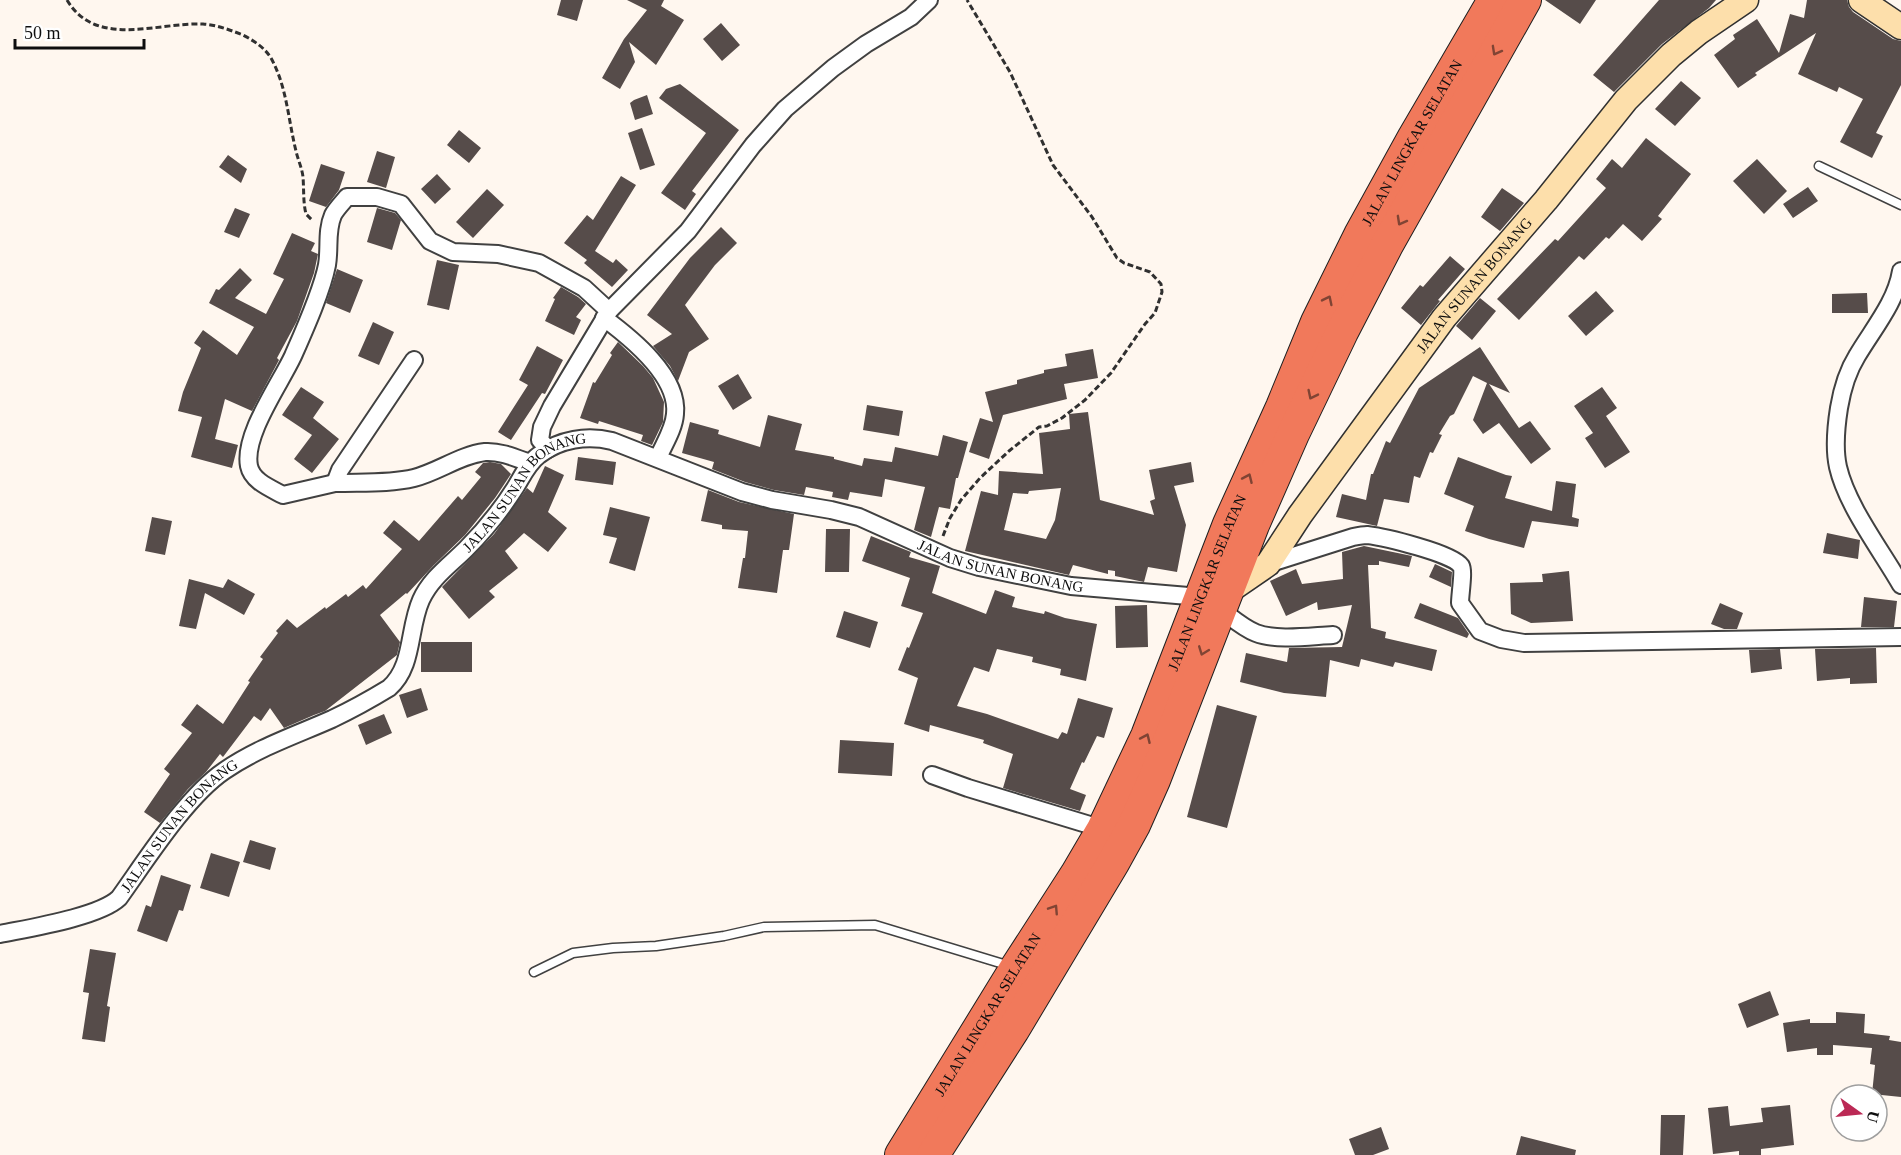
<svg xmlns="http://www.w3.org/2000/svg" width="1901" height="1155" font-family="'Times New Roman',serif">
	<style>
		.building { fill: #564c4a; fill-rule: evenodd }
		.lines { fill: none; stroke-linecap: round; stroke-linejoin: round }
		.lane-casing { stroke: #414141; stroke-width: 11 }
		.street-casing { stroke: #414141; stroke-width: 20 }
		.secondary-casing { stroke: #303030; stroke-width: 27 }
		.highway-casing { stroke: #1f1f1f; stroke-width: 34 }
		.path { stroke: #303030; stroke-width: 3; stroke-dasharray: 6 3; stroke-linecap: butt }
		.lane { stroke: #fff; stroke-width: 8 }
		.street { stroke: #fff; stroke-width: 16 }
		.secondary { stroke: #fddfab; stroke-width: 24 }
		.highway { stroke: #f1795b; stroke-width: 32 }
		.oneway { stroke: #804434 }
		.labels { text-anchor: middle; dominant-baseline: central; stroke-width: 6; stroke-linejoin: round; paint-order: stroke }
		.street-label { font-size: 15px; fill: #0e0e0e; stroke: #fff }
	</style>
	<rect width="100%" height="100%" fill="#fff7ef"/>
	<!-- building -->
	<path class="building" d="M561,0H583L577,21L557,15Z
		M627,0H664L661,6L684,20L656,65L629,42L635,62L620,89L602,78L624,39L647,10Z
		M1545,0H1596L1580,24Z
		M1659,0H1716L1709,8L1662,44L1614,92L1593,75Z
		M1807,0H1847L1849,7L1853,12L1893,39L1901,41V85L1876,133L1883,136L1872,158L1840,142L1863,99L1839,87L1837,92L1798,74L1816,33L1755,73L1757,75L1738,88L1714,55L1735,39L1733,35L1757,19L1779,53L1790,14L1804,18Z
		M721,23L740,45L722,61L703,39Z
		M1681,81L1701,98L1675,126L1655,109Z
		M680,84L739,130L692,191L696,194L685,210L661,193L706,133L659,98L666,89Z
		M647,95L653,114L635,120L630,103L634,100Z
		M642,128L655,165L640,170L628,133Z
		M459,130L481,148L469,163L447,145Z
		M1646,138L1691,174L1658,216L1662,219L1642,241L1623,224L1609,239L1606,237L1584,260L1579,256L1519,320L1497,299L1555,239L1558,241L1606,188L1596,179L1612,159L1622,168Z
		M377,151L395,157L386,188L367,182Z
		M228,155L247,169L241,183L219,167Z
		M1757,159L1787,191L1764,214L1733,181Z
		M321,164L345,172L339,190L326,207L309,201Z
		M437,174L451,189L435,204L421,189Z
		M621,176L636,185L595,251L613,263L616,259L628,270L612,287L584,263L587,260L564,243L587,215L593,220Z
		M1808,187L1818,201L1793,218L1783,204Z
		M1502,188L1524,203L1500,231L1481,217Z
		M487,189L504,205L473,238L456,222Z
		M235,208L250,214L239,238L224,232Z
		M377,208L395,213L401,220L392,250L367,242Z
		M721,227L737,243L715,265L685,305L709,339L689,352L678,381L670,366L653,346L672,334L647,315L690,258Z
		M292,233L315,243L311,251L318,254L314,273L297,321L277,358L279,360L252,411L225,399L215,439L238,445L232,468L191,457L202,417L178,411L183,392L201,348L194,343L203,330L237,355L254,327L209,303L216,289L219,290L240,268L252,280L235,298L266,314L284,279L273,274Z
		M1450,256L1465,269L1438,300L1440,301L1421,325L1401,308L1420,285L1423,287Z
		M437,260L459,265L449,310L427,305Z
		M337,269L363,280L350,313L326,303Z
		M561,287L578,297L586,304L576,317L581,320L574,335L545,321L555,299L553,298Z
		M1596,291L1614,311L1586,336L1568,316Z
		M1867,293L1868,313H1832V294Z
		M1480,298L1496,311L1472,340L1456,326Z
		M373,322L394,332L379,365L358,356Z
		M618,342L643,366L653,378L664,402L663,422L652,445L641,441L643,435L599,421L598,424L580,418L593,382L595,383L612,355L610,353Z
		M537,346L563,360L545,394L542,393L511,440L498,432L528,385L519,380Z
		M1480,347L1510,393L1489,384L1519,428L1530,421L1551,449L1531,464L1499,423L1483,434L1473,420L1487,383L1473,376L1454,414L1450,416L1439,434L1442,435L1433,453L1430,452L1420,478L1414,476L1409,503L1384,499L1377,526L1336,517L1342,494L1366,500L1371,474H1373L1386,441L1390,443L1419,388Z
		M1093,349L1098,378L1064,384L1067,399L1003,415L989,459L969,452L980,418L993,422L985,392L1017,384V380L1044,373V370L1067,366L1065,354Z
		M738,374L752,398L733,410L718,386Z
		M301,387L324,402L313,418L339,439L312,473L294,459L312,435L282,415Z
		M1602,387L1617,408L1606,416L1630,452L1605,468L1585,438L1593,433L1574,406Z
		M867,405L903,411L899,436L863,430Z
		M1088,412L1100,500L1154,515L1150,501L1155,499L1149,470L1191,462L1194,482L1174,486L1186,525L1177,572L1148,567L1144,582L1115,576V571L1108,570V574L1073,565L1069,575L965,551L981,491L998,495L999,471L1043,474L1039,433L1070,429L1069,414ZM1061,488L1055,520L1046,539L1004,530L1013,493L1028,494L1029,491Z
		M768,415L802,424L795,450L834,457V459L862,466L864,458L892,462L895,447L938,456L943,435L968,442L958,478H956L950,509L939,507L931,537L914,530L925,487L885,479L882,497L850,492L848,500L832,497L833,492L806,487L804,495L774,490L745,482L712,469L714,462L682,453L690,422L719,430L718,434L760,447Z
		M578,457L616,462L613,485L575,480Z
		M1458,457L1506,475L1512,476L1505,498L1552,511L1556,481L1576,484L1572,517L1579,519L1578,527L1532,521L1524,548L1489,539L1465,531L1474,506L1444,494Z
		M490,462L501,464L511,474L495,498L465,535L434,565L407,594L406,593L380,615L400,642L397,655L325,711L314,715L284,728L270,708L261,721L254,716L223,757L220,754L206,772L188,789L160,823L144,812L170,774L164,769L192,733L181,725L197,704L223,724L250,682L248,681L263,659L260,657L278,633L276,631L287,619L297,628L325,607L326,609L346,594L348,597L363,585L366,589L402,549L383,533L394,520L419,541L458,496L462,500L481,477L475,472L483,463Z
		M545,466L564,475L548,512L567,528L548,552L524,533L505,551L518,568L489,591L495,597L469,619L442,587L494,534L527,488L533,493Z
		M708,490L739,502L794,514L789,550H783L777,593L738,588L743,558H745L748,531L722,529V525L701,521Z
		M610,507L650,517L635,571L609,563L617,538L603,535Z
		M152,517L172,521L165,555L145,551Z
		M826,529H850L849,572H825Z
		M1827,533L1860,540L1858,559L1823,553Z
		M871,536L911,552L909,557L940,566L932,593L986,614L995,590L1015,597L1012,607L1044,614L1045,611L1065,618L1097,624L1086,681L1060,675L1061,669L1032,662L1033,657L997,649L989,672L974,667L957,706L987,714L1058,739L1062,732L1067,734L1078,698L1113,708L1104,738L1097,736L1084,763L1082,762L1070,789L1086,795L1080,811L1003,788L1013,754L983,743L984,740L930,725L929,732L904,724L918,678L898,670L907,647L909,648L923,613L901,606L910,578L862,561Z
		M1364,546L1412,556L1409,567L1379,561V565H1368L1371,628L1386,632L1385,638L1437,650L1432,671L1395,662L1393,667L1361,659L1359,667L1330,660L1326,697L1284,693L1240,682L1246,653L1287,662L1289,648L1342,647L1352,605L1318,610L1317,602L1286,616L1270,581L1296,569L1302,584L1343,579L1342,552Z
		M1435,564L1452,572L1451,587L1429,577Z
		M1569,571L1573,621L1531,623L1511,614L1510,583L1543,582L1542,574Z
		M189,579L223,588L228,579L255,594L244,615L205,593L196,629L179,626Z
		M1864,597L1897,601L1894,627H1861Z
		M1420,603L1458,618L1469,634L1467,638L1414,618Z
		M1720,603L1743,613L1737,629H1724L1711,624Z
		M1147,605L1148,647L1116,648L1115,606Z
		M844,611L878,622L870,648L836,637Z
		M421,642H472V672H421Z
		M1876,648L1877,683L1850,684V678L1817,681L1815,649Z
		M1780,649L1782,669L1751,673L1749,650Z
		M421,688L428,710L407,718L399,695Z
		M1217,705L1257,716L1227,828L1187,817Z
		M384,714L392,733L366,745L358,725Z
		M840,740L894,743L892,776L838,773Z
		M250,840L276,848L270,870L243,862Z
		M211,853L240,862L229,897L200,888Z
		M161,875L191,885L183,911L179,910L167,942L137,931L146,905L151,907Z
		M90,949L116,953L107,1006L110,1007L105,1042L82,1039L89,993L83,992Z
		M1770,991L1779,1015L1747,1028L1738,1004Z
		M1836,1012L1865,1014L1864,1033L1890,1036L1889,1040L1901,1042V1097L1872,1094L1875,1065L1870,1064L1872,1048L1833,1045V1055H1817V1048L1787,1052L1783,1023L1810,1019V1023H1836Z
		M1790,1105L1794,1145L1761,1149V1155H1739V1151L1713,1154L1708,1108L1728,1106L1730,1126L1763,1122L1761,1108Z
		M1661,1115H1685L1683,1155H1660Z
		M1381,1127L1389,1149L1373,1155H1355L1349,1139Z
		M1521,1136L1576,1150L1575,1155H1516Z"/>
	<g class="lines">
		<defs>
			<path id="lane" d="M1819,166L1901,205
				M534,972L573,953L613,948L656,946L724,936L764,927L875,925L1010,966"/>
			<g id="street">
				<path d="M1901,271C1896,302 1873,329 1857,356C1847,372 1842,390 1839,408C1836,427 1834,449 1838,467C1847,506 1881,550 1901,585"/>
				<path d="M604,318C631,338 679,376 675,414C674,429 664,444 658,458"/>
				<path d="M414,360L340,470L335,483C361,482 389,484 414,478C438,472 460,455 485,452C500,451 516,458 530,463"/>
				<path d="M548,449L540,440L542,427L552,406L609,311L688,231L753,145L785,109L833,68L866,44L911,17L929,0"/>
				<path d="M335,483L283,495C270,488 252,481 249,466C243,435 280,384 293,356C304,331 322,291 327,265C330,248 326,231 333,215C336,209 343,202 347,197H377L401,204L430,241L453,252L498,254L539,263L584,288L609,311"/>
				<path d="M1268,564L1353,537C1358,536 1363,535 1367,535C1384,537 1452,553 1461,566C1464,571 1460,595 1460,603L1480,631L1501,639L1524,643L1901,637"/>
				<path d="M1220,609C1231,617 1243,628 1256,633C1276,641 1311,636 1333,635"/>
				<path d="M932,775L968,788L1103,829"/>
				<path id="s1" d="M0,934C29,928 99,917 119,898C147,859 186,797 224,771C257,748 296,735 332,719C351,710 371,699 389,688C414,666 408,629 421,600C431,578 450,565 466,549C484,531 501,510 515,488C522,477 528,463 539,455C560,439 587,435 612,441L742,492L772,500L831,510L859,517L950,558L979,567L1071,586L1200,597"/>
			</g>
			<g id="secondary">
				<path d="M1861,0L1901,27"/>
				<path id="s2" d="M1226,593L1268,564L1300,515L1444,318L1546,200L1626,100L1671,55L1699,32L1746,0"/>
			</g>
			<g id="highway">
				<path id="s3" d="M901,1155L1016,968L1076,875L1103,829L1147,736L1229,524L1282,407L1317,322L1360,235L1414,137L1494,0"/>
				<path d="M933,1155L1013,1030L1113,863L1134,825L1154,780L1253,525L1293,434L1342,332L1387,245L1525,0"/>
			</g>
		</defs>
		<!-- lane casing -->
		<use href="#lane" class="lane-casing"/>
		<!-- street casing -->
		<use href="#street" class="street-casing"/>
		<!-- secondary casing -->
		<use href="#secondary" class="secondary-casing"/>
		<!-- highway casing -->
		<use href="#highway" class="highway-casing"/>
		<!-- path -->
		<path class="path" d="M67,0C96,49 158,22 203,24C217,25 230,30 243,35C254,41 264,47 271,58C287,87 288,119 296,151C298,160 302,168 303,177C304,190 303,202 306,214L313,221
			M943,536L950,518L961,500L980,478L1009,451L1039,427L1047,426L1062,418L1085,400L1111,373L1145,324L1155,313L1162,292L1161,284L1150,272L1124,263L1117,258L1092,217L1053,165L1010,72L967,0"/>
		<!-- lane -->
		<use href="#lane" class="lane"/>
		<!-- street -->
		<use href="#street" class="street"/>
		<!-- secondary -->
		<use href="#secondary" class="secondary"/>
		<!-- highway -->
		<use href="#highway" class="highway"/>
	</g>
	<!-- one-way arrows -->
	<defs><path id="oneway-chevron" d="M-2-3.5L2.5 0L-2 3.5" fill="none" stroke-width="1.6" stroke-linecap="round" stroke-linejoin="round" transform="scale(1.5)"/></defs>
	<g class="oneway">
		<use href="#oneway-chevron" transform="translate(1496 51) rotate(119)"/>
		<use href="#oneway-chevron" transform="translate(1401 221) rotate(119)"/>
		<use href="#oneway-chevron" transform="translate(1328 300) rotate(-64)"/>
		<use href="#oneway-chevron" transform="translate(1312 395) rotate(116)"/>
		<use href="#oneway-chevron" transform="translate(1248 478) rotate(-66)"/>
		<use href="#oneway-chevron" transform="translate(1203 651) rotate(111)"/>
		<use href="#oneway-chevron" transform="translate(1146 738) rotate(-66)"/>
		<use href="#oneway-chevron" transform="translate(1054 909) rotate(-57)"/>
	</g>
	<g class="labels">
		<!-- street labels -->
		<g class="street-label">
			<text stroke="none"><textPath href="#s3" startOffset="1137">JALAN LINGKAR SELATAN</textPath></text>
			<text stroke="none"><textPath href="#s2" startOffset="398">JALAN SUNAN BONANG</textPath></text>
			<text stroke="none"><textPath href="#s1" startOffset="724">JALAN SUNAN BONANG</textPath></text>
			<text stroke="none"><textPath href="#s1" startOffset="1246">JALAN SUNAN BONANG</textPath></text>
			<text stroke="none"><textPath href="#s3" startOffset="651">JALAN LINGKAR SELATAN</textPath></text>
			<text stroke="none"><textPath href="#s1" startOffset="220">JALAN SUNAN BONANG</textPath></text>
			<text stroke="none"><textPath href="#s3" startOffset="165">JALAN LINGKAR SELATAN</textPath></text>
		</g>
	</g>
	<!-- north arrow -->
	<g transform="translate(1859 1113) rotate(105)"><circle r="28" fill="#ffffff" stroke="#9f9f9f" stroke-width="1.5"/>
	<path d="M0-4.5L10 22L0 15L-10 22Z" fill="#bb2955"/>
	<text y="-9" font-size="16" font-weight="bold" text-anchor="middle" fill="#0e0e0e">U</text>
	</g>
	<!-- scale -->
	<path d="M15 39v9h129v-9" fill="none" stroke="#0e0e0e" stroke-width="3"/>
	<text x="24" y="39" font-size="18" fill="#0e0e0e" stroke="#ffffff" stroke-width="4.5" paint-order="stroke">50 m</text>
</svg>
